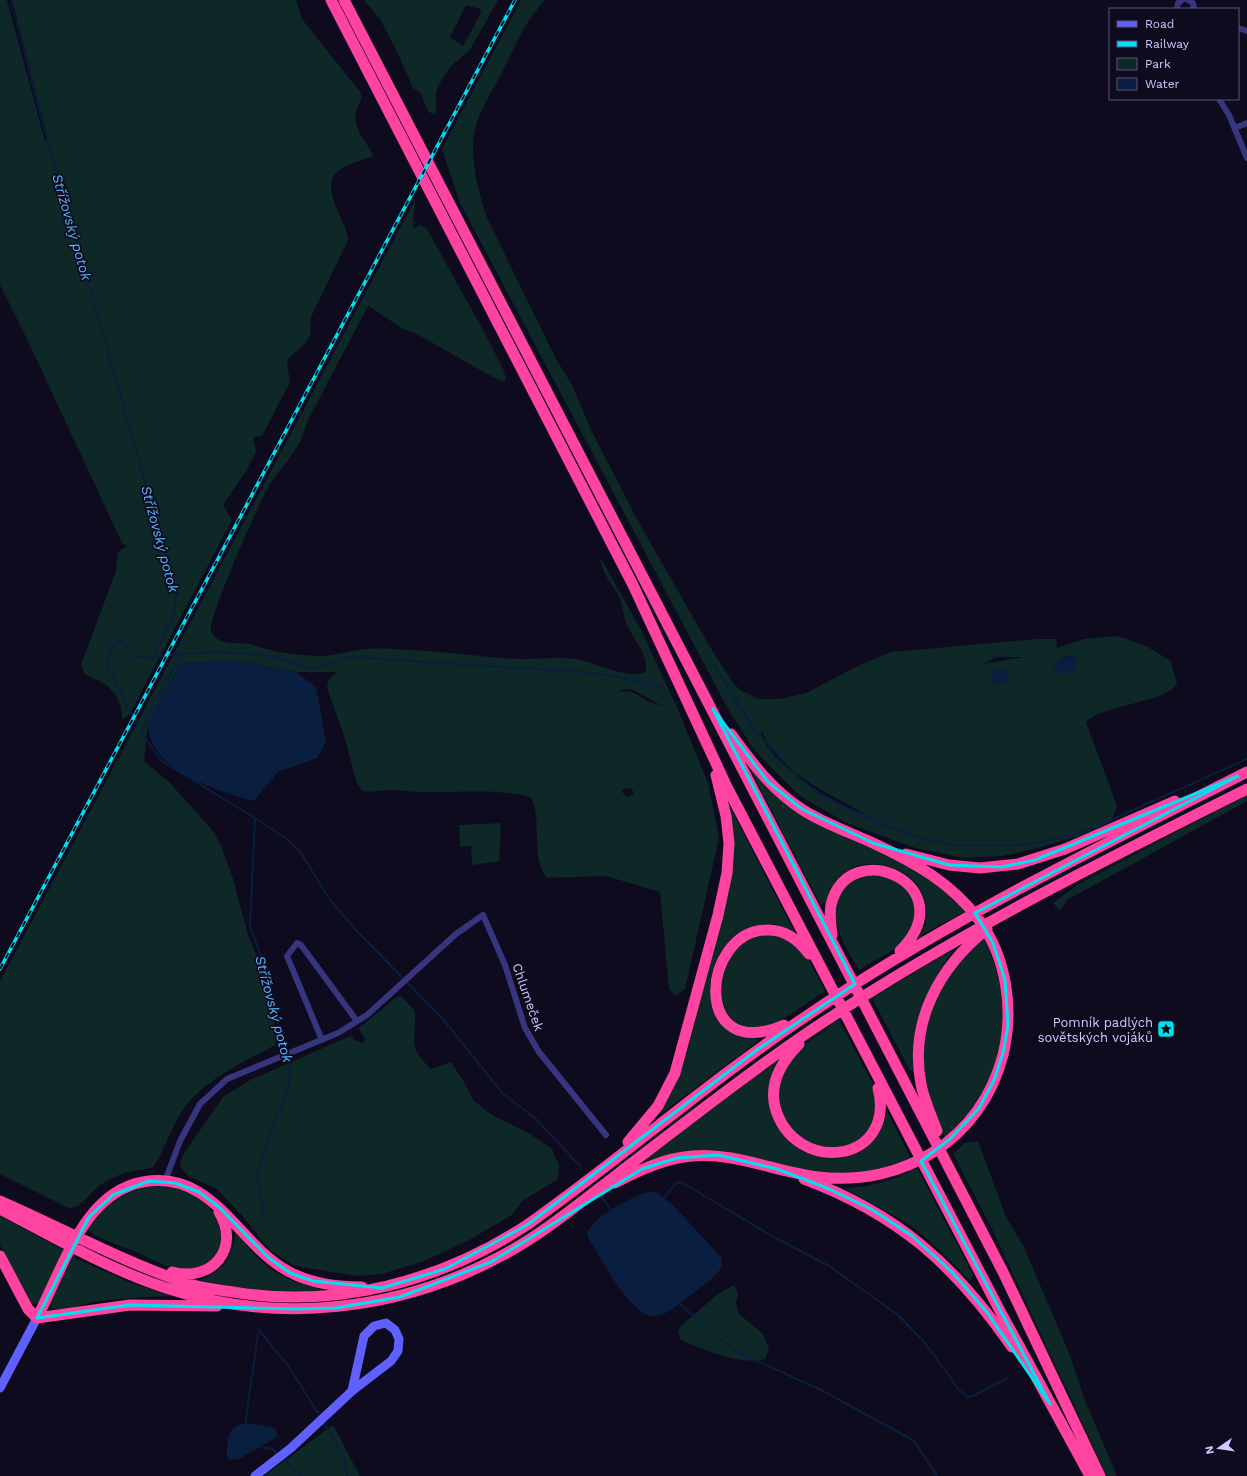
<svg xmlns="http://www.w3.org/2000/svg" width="1247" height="1476" font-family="'Work Sans',sans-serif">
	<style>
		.green { fill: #0e2827; fill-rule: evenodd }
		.water { fill: #0a1e3f }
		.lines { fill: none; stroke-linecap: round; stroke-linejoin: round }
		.stream { stroke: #0a1e3f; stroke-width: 2 }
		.street { stroke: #37357e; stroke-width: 6 }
		.secondary { stroke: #605fff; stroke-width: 9 }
		.highway { stroke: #ff43a1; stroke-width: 11 }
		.rail-casing { stroke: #00e0f3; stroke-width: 3.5 }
		.rail { stroke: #0e0b1e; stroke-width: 2; stroke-dasharray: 6; stroke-linecap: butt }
		.marked { fill: none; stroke: #00e0f3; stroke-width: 3; stroke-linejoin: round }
		.labels { text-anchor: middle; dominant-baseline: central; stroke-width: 3.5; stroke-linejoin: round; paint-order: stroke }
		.street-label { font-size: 13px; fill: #cec8ff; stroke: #0e0b1e }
		.poi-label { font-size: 13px; fill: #cec8ff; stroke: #0e0b1e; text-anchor: end }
		.water-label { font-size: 14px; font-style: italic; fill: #56b4ff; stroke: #0e0b1e }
	</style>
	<rect width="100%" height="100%" fill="#0e0b1e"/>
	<!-- green -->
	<path class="green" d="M0,0H7L45,141L48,139L12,0H296L302,19L360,92L362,98C347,123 361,134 374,156C337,168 320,172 339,214C343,224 347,229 348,240L311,317L310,335L306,343L288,359L287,364L290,382L262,436L253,437L256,452L246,471L223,505L232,520L129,715L122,719C123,704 115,689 101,682C95,679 89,677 84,673L81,665L116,571L118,552L127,546L122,543L28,341L0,285Z
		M364,0H498L470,50L450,67L438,86L436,94V111L434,115L428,111L420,92L413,88L399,56L380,19ZM466,5L480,9L481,13L463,46L450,37Z
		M521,0H545C524,22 514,49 500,76C491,94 477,113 474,134C470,159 479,195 487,218L556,359L572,385L592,432L638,521L710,647L733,683L740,690L759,699H779L806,693L862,664L891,652L1037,639H1056L1057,648L1084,639L1118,636L1146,646L1171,661L1177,684C1165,703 1104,704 1086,722L1117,806L1111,822L1078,836L1038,848L1002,856L963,858L912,847L845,822L800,796L754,750L728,709L460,203L442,149ZM1070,656L1077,659L1054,667L1060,659ZM996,657H1023L983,664ZM993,670L1007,681L997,685L992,683ZM762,731C779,774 831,794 867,815C835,805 774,767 761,735Z
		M415,200L413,229L421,225L427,229L488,339L504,371L506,380L503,382L493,377L413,332L404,330L369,306V304L307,422C301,451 280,466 266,491C257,508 208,619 211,630C215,646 238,642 250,644C254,645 259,647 263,648C280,653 299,655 317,656C334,657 350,650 367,649C381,648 395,649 408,650C444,651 480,657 517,659C537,659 563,656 581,660C596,664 634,681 646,671C648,653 632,638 626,623C623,615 623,606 620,598C612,582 603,577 600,557L640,628L676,705L708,783L719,838L685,989L676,996L669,989L660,892L606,876L547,878C530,859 543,813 530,797C495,788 459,793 423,792C412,792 401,790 389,790C380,790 371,793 362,791L357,783L344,736L327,688L328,681L336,672H296L240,661L181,663L148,723L144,761L170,783L213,831L221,846L233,879L248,935L269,986L276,1031L275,1045C243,1063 208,1077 185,1107C171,1125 166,1149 153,1167C146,1169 141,1170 135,1171C123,1172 110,1179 100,1185C90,1192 81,1209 69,1208L0,1174V981ZM624,689L633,690L664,707L650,702L632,692L618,691ZM630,788L634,792L630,797H627L622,792L624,789Z
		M747,764L827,829L906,863L932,878L966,911L921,935C953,871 842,830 827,902L821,905Z
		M1247,795V801L1067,900L1060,911L1053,903L1077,885Z
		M733,813L794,931C787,928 779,924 771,924C707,920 680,1033 758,1039V1041L658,1116L675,1085L686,1058L726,896L731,814Z
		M501,823L499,861L472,865L471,846L460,847L459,825Z
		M885,874L909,890L918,910L906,942L859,970C845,946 829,924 839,896C841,889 847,880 854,878C863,875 875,875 885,874Z
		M762,933L788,938L808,958L825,991C801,1006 778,1028 749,1029C735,1029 723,1012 720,1001C719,996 724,966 726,962C736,947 746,941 762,933Z
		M982,935C1019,1006 1005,1083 945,1137C920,1093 916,1039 937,992C940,986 946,981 950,975C961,962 972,948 982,935Z
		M956,948C924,987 916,1021 913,1070L910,1071L872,998Z
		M401,996L415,1011C417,1042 405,1043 431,1069L451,1062L464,1082L473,1100L492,1115L527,1132L551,1148L559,1165L558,1179L522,1201L512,1215L469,1240L424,1261L382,1274L358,1276L295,1266L270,1250L244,1218L217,1189L188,1176L182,1169L180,1164L184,1153L224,1096L252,1079L346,1038L351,1036L354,1040L362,1043L366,1040L361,1033L359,1028L395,998Z
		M839,1020L873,1084L877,1099L878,1113L866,1137L846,1148L812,1146L788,1127L778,1101L780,1078L798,1050Z
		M776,1062C737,1159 872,1196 887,1111L911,1159C884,1168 857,1175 828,1173C797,1171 769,1160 739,1154C709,1147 678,1151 649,1160L648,1157Z
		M978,1141L1006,1217L1023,1245L1069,1353L1084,1398L1117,1476H1107L992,1229L953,1154L965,1143Z
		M917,1168L973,1275L970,1281C951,1261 931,1240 908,1224C887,1211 865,1199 843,1188C871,1187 893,1181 917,1168Z
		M150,1187C170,1186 191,1190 206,1204C233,1230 222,1271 182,1269C166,1268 150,1258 136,1252C123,1247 110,1242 96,1236L88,1229C104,1207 122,1192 150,1187Z
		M0,1216L65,1251L39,1303C34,1305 31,1304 27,1300L0,1245Z
		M235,1233C243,1238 247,1247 254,1254C279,1279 295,1283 329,1291C282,1293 245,1290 199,1280C223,1272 233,1259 235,1233Z
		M73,1257L131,1283L171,1296C145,1297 119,1298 93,1302C80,1305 67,1312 53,1308L51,1302Z
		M734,1285L738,1293L736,1303L739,1314L763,1334L769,1349L765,1359C742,1366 702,1349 681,1340L678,1330L683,1324L718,1294Z
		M333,1425L360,1476H264Z"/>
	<!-- water -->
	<path class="water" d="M10,0H11L45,129H43Z
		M1073,656L1076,658L1078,663C1075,674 1065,676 1056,671L1054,666L1058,660Z
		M240,661L296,672L316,687L326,742L317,758L278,772L254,801C216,790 148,771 148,723L181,663Z
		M1003,669L1007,674V681L997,685L992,683L993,670Z
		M656,1192L673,1205L721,1257L722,1267C713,1280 698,1289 685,1299C676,1306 666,1316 654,1316C631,1317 600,1257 589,1239L587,1233C592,1218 641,1189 656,1192Z
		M248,1423L272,1427L276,1430L277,1437L239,1459L229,1460L227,1457C227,1440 226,1425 248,1423Z"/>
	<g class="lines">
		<!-- stream -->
		<path class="stream" d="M44,128L177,593L174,613L155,656C135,659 131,658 122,640L111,646L108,667L142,734L163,762L255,818L250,926L271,984L281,1041L291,1069L288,1088L264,1149L258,1175L263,1212
			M155,656C197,652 274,647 311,670L353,657L595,673L634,680L663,688
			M710,663L713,664L755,730L800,779L821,795L851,811L919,838L953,845H1022L1043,842L1084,832L1247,759
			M142,732L147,717L181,654
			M255,818L287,839L301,853L330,900L355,929L442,1018L503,1094L534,1117L581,1167
			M601,1196L612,1212
			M663,1199L676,1183L681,1182L772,1236L829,1266L897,1314L925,1343L960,1391L968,1397L975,1395L1007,1378
			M679,1303L715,1335L742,1354L821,1390L913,1440L937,1476
			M259,1330L289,1367L318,1413
			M323,1422C334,1439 347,1456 347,1476
			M245,1425L258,1334
			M259,1447L273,1449L278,1455
			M282,1458L301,1476"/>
		<!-- street -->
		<path class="street" d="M1188,0L1193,3L1194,9
			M1177,9L1178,3L1182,0
			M1238,28L1247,31
			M1219,99L1229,115L1247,158
			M1235,128L1247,123
			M322,1040L287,956L297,943L301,945L357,1021
			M165,1181L180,1141L200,1104L227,1079L338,1033L367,1015L456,934L483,915L505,965L525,1028L539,1052L606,1135"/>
		<!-- secondary -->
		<path class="secondary" d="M0,1388L37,1318
			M255,1476L291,1448L352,1391L391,1361L398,1351L399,1339L395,1330L386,1323L374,1326L364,1336L352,1391"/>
		<!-- highway -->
		<path class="highway" d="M331,0L633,585L727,787L1000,1311L1090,1476
			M344,0L1003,1272L1100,1476
			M906,854L949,865L980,868L1018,864L1065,849L1175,801
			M832,935C831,925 829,915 831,905C848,833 966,885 900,951
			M784,1025C691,1065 701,932 766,930C784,929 798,939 809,954
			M799,1044C782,1061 769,1082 775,1107C794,1176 897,1164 878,1088
			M937,1131C931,1115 924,1100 921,1084C909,1022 939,967 987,929
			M628,1142L658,1106L675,1073L718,915L727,873L729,843L726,816L716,775
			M804,1179C898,1214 955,1265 1012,1347
			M615,1183C639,1170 665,1158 692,1156C735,1152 776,1172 818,1177C903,1187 981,1140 1003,1055C1014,1010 1007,958 979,920C952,883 914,862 873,843C849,832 825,824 803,810C772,790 752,763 731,734
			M0,1201C62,1228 121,1261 186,1283C201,1288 218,1290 233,1292C337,1309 439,1282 527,1225C622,1158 709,1081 805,1017C944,922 1097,848 1247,772
			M0,1209C54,1237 108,1269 166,1288C278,1325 400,1311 503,1255C544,1233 581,1202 619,1173C681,1126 742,1077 807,1033C946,939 1097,864 1247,789
			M0,1256L28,1309L37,1318
			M172,1272C212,1283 241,1248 219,1212
			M37,1318C53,1287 68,1246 89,1218C102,1201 120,1186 143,1182C210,1170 234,1236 281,1267C305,1283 333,1287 362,1287
			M37,1318L130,1305L217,1306"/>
		<defs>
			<path id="rail" d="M0,969L515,0"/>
		</defs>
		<!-- rail casing -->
		<use href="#rail" class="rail-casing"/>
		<!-- rail -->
		<use href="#rail" class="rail"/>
	</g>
	<!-- marked area -->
	<path class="marked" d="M713,709L768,782L802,809L873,843L949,865L1001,867L1035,860L1238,776L975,913L993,943L1005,980L1008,1025L1003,1053L994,1080L979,1108L950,1139L921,1161L1050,1404L986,1311L952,1272L911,1235L871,1209L827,1188L777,1169L718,1155L677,1158L642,1169L491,1262L400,1297L336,1308L296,1309L130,1305L37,1318L89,1217L113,1195L149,1181L175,1183L199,1192L219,1207L268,1257L290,1273L313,1281L382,1288L445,1269L527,1225L758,1049L855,984Z"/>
	<!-- icons -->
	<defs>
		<symbol id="sight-square" viewBox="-11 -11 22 22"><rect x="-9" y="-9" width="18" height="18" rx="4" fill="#00e0f3" stroke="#0e0b1e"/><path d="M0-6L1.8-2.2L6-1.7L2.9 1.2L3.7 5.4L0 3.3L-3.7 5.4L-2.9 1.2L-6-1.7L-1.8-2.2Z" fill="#111"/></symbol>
	</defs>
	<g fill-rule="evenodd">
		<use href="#sight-square" x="1156" y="1019" width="20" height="20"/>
	</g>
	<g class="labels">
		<!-- street labels -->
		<g class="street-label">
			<text transform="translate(528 997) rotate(71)">Chlumeček</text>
		</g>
		<!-- poi labels -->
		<g class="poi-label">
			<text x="1153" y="1022">Pomník padlých<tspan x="1153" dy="15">sovětských vojáků</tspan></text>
		</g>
		<!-- water labels -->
		<g class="water-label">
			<text transform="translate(72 227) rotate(74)">Střížovský potok</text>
			<text transform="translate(160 539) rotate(75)">Střížovský potok</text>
			<text transform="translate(274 1009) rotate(75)">Střížovský potok</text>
		</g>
	</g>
	<!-- legend -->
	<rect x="1109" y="8" width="130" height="92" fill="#0e0b1e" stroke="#5b5778"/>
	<rect x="1117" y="21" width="20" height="6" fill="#605fff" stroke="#5b5778"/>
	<text x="1145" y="28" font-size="12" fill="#cec8ff">Road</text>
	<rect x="1117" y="41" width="20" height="6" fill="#00e0f3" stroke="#5b5778"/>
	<text x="1145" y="48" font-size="12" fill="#cec8ff">Railway</text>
	<rect x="1117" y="58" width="20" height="12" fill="#0e2827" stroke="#5b5778"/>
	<text x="1145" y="68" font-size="12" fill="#cec8ff">Park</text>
	<rect x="1117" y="78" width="20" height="12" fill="#0a1e3f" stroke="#5b5778"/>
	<text x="1145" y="88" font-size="12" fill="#cec8ff">Water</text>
	<!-- north arrow -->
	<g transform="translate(1219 1448) rotate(257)" stroke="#0e0b1e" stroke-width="3" paint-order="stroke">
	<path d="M0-3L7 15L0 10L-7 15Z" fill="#cec8ff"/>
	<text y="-6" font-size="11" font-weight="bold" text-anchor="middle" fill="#cec8ff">N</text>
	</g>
</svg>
